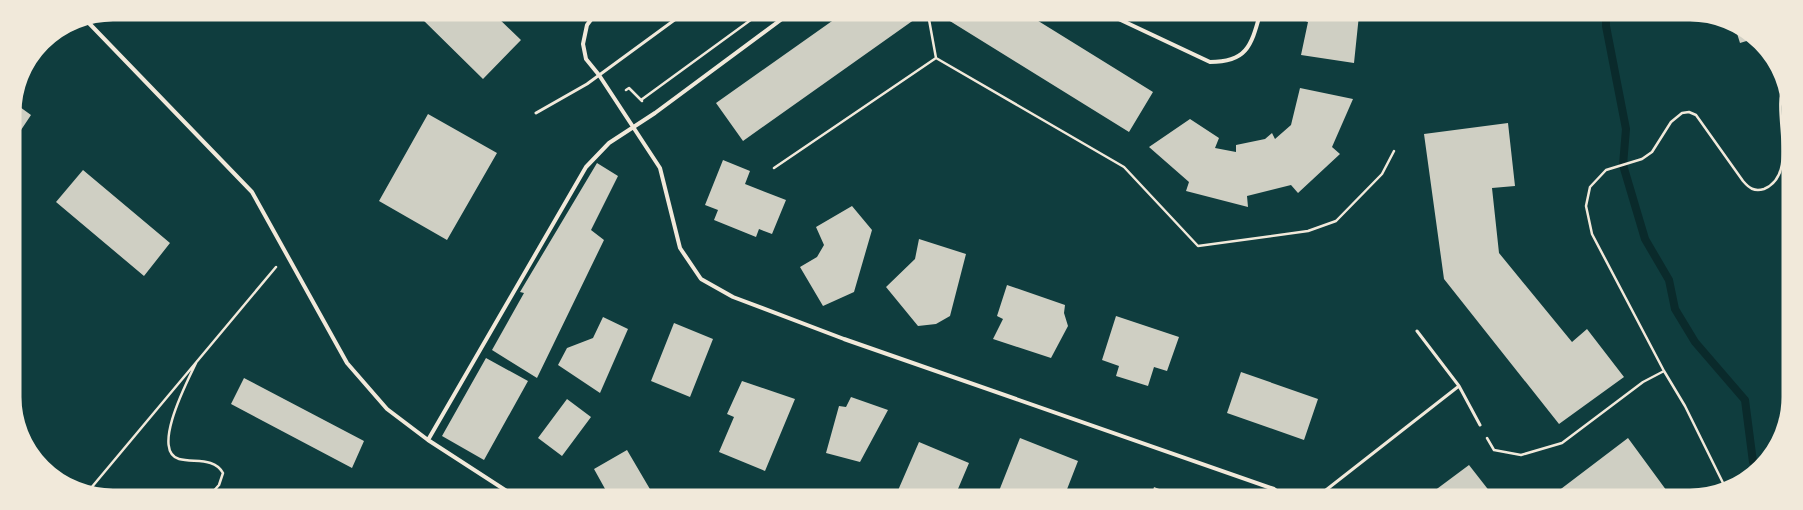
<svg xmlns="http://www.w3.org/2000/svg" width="1803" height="510" font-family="Manrope,sans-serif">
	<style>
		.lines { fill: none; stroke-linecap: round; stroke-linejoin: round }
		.stream { stroke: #0a2a2b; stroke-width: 8 }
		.building { fill: #cfcfc3 }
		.path { stroke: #f1e9da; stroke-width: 2.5 }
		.service { stroke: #f1e9da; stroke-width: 3 }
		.minor { stroke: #f1e9da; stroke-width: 4 }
		.rim { fill: none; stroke: #f1e9da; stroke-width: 5 }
	</style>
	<rect width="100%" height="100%" fill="#0f3d3e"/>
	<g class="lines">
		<!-- stream -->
		<path class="stream" d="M1606,15V26L1626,129L1623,165L1645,239L1669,280L1675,309L1695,342L1745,400L1753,462L1759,469"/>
	</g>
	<!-- building -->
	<path class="building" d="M423,13H493L521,40L483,79L419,16Z
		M842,14H915L918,17L743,141L716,103Z
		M948,14H1027L1153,92L1129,132L945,18Z
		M1301,15H1359L1354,63L1301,55L1308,22L1301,19Z
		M1735,27L1751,37L1753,39L1740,43Z
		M1300,88L1353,99L1332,147L1340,154L1298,193L1291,185L1247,196L1248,207L1186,191L1189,182L1149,147L1190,119L1219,138L1215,148L1236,152V145L1265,139L1272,133L1275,139L1291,125Z
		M13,102L31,115L13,142L12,107Z
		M428,114L497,153L447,240L379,201Z
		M1508,123L1515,186L1492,188L1499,253L1572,342L1587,329L1624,377L1559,424L1444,279L1424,134Z
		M723,160L750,171L745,184L786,200L772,234L759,229L756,237L714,220L718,210L705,205Z
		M597,163L618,176L591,230L604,240L537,378L492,350L524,293L520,292Z
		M83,170L170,243L144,276L56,202Z
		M852,206L872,230L854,292L823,306L800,267L817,257L824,245L816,227Z
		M919,239L966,254L950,316L936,324L918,326L886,287L915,259Z
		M1007,285L1065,305L1064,313L1068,326L1051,358L993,339L1003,319L997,316Z
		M1116,316L1179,337L1167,371L1154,367L1148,386L1116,376L1119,366L1102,360Z
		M603,317L628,329L600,393L558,365L567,348L593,338Z
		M674,323L713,339L690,397L651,381Z
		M486,358L528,381L484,460L442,436Z
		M1241,372L1318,399L1304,440L1227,413Z
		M244,378L364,441L352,468L231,404Z
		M742,381L795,399L765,471L719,452L734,417L727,414Z
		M851,397L888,410L860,462L826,453L839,406L846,407Z
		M567,399L591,417L562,456L538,438Z
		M1020,438L1078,461L1064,497L997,496Z
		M1628,438L1672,498H1549Z
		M919,442L969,463L955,496L896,495Z
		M627,450L654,496H609L594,469Z
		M1469,465L1494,497H1426Z
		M1154,487L1180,497H1151Z"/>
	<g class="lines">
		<!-- path -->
		<path class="path" d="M936,58L1124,167L1198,246L1308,231L1336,221L1382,174L1394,151
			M626,90L629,88L642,101
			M641,100L752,19
			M774,168L936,58L928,14
			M196,363C189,378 150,451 179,459C194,463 214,457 223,473L219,485L210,495
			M1664,371L1685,406L1727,491
			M1487,438L1494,450L1521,455L1562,443L1643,382L1664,371L1592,234L1586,206L1590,187L1606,170L1642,159L1652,152L1671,122L1682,113L1689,112L1696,115L1743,181C1749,188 1754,192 1764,189C1800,175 1771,112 1784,84
			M86,494L276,267"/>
		<!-- service -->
		<path class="service" d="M536,113L587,84L684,13
			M1417,331L1459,386L1480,425
			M1317,497L1459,386"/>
		<!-- minor -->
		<path class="minor" d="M596,13L587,25L583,44L586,59L599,75L660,168L680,248L701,279L733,297L844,339L1274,489L1285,497
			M1108,14L1210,62C1246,62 1251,47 1260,14
			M84,18L252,192L347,363L387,409L428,440L513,495
			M428,440L586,167L609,143L655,113L790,13"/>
	</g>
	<!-- crop -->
	<path d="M0 0H1803V510H0ZM113 19H1690A94 94 0 0 1 1784 113V397A94 94 0 0 1 1690 491H113A94 94 0 0 1 19 397V113A94 94 0 0 1 113 19Z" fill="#f1e9da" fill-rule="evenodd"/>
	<path class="rim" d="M113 19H1690A94 94 0 0 1 1784 113V397A94 94 0 0 1 1690 491H113A94 94 0 0 1 19 397V113A94 94 0 0 1 113 19Z"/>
</svg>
